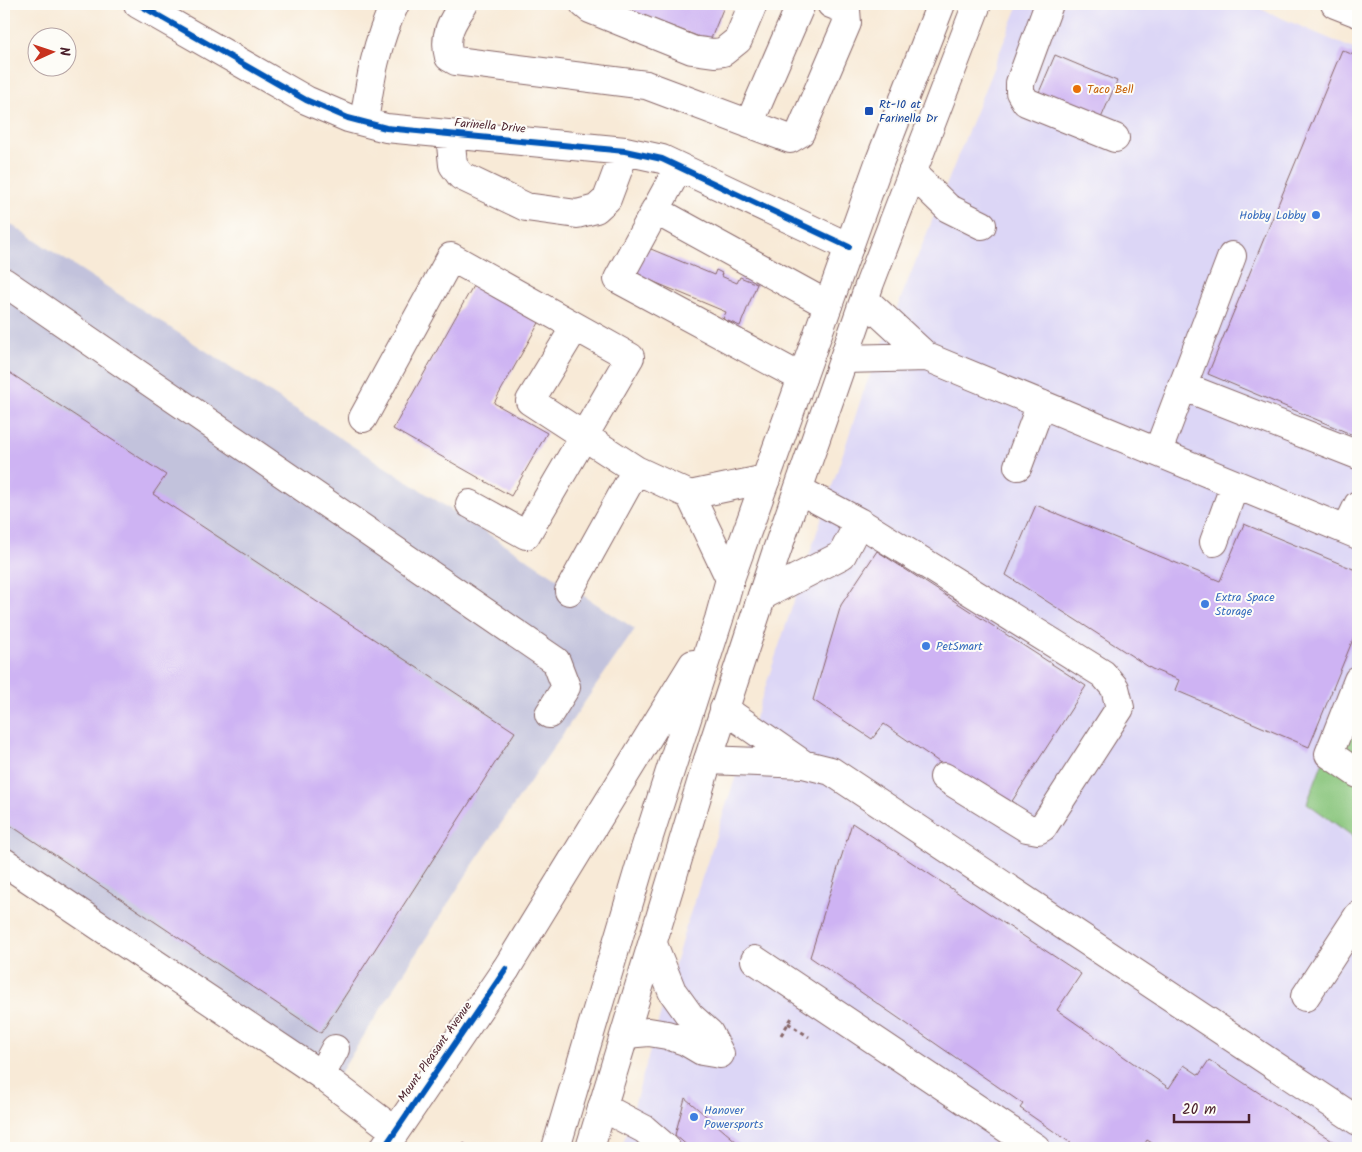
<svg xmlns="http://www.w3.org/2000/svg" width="1362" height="1152" font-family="Kalam,sans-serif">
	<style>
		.built { fill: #dcd6f6 }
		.industrial { fill: #c2c2dc }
		.green { fill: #88c57c; stroke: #697254 }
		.building { fill: #ceb3f3 }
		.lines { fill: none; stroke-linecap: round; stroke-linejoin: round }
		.minor-casing { stroke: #876667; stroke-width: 30 }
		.major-casing { stroke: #876667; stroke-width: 30 }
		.path { stroke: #876667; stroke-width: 3; stroke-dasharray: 4 4; stroke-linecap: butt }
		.minor { stroke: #fff; stroke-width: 28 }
		.major { stroke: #fff; stroke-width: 28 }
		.cycleway-casing { stroke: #fdfcf7; stroke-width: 9 }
		.cycleway { stroke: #0057b8; stroke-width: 6 }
		.food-dot { fill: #e8710a; stroke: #fdfcf7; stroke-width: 2 }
		.transit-dot { fill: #1a4fb4; stroke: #fdfcf7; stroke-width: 2 }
		.shop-dot { fill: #3f7fe0; stroke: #fdfcf7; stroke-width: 2 }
		.labels { text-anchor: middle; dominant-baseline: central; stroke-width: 4; stroke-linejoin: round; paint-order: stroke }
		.food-label { font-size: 12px; fill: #c56008; stroke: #fdfcf7; text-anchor: start }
		.transit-label { font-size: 12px; fill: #164399; stroke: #fdfcf7; text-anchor: start }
		.street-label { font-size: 12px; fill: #4a1f2b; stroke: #fdfcf7 }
		.shop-label { font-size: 12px; fill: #366cbe; stroke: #fdfcf7; text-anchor: start }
	</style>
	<rect width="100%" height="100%" fill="#fdfcf7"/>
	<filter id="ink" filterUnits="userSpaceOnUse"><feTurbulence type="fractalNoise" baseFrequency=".02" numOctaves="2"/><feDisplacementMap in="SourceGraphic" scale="10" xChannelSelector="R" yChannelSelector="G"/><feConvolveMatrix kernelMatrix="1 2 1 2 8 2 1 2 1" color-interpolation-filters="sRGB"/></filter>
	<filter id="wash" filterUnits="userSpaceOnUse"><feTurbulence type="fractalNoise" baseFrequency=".0096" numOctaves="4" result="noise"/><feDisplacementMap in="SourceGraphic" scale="20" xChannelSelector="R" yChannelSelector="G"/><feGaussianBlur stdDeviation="1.12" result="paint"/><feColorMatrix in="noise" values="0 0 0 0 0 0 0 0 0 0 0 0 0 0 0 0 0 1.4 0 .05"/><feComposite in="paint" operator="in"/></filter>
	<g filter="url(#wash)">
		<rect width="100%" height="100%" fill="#f8ead7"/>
		<!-- built -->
		<path class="built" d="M1019,4H1249L1358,51V669L1307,803L1358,840V1148H622L686,926L864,390Z"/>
		<!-- industrial -->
		<path class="industrial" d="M4,220L635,629L472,866L333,1084L4,867Z"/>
		<!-- green -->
		<path class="green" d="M1358,669V840L1307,803Z"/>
		<g id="blocks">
			<!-- building -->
			<path class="building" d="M614,4H725L710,41Z
				M1342,50L1358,57V437L1208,374Z
				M1055,55L1117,81L1099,123L1037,97Z
				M646,247L714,275L716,270L722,273L721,276L737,283L740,277L757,284L740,326L723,319L726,312L635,274Z
				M474,284L540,321L494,403L547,433L511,496L393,429Z
				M4,369L166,475L153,494L515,732L321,1033L4,821Z
				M1036,505L1220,581L1244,524L1358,571V627L1309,747L1175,690L1179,680L1152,669L1006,575Z
				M877,551L1086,686L1007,809L884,724L872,739L813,700L841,605Z
				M852,823L1081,974L1057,1010L1169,1088L1184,1065L1199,1075L1209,1060L1343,1148H1160L1147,1140L1142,1148H1078L1020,1108L1023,1104L810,957Z
				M685,1098L744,1148H690L675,1135Z
				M464,1143L470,1148H460Z"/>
		</g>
	</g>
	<g filter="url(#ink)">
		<use href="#blocks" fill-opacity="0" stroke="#876667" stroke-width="1"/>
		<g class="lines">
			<defs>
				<path id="minor" d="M138,4L306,100L348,118L386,128L625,151L662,159L849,247
					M464,4C452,21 443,35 449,57L456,61L646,85L790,139L800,133L847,23L846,10L831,4
					M584,4L590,9L692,50L714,53L723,52L738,40L753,4
					M1049,4L1020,83V92L1026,102L1115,138
					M1335,4L1358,13
					M364,122C370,81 376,42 395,4
					M749,124L801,4
					M450,134L453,165L461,176L526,207L577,214L596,209L607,199L625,151
					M679,167L618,279L802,378
					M912,173L948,208L982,225
					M655,210L828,305
					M4,282L556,661L566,687L549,714
					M865,300L927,357L1358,535
					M575,327L530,401L636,470L690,495L766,479
					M844,359L927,357
					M1182,386L1358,455
					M363,418L451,257L630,357L526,535L470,504
					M1158,451L1232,256
					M1018,466L1041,404
					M799,490L859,522L1103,674L1115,688L1120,708L1043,827L1038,830L1027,828L944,777
					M690,495L730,579
					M1346,530L1358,505
					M1214,542L1235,484
					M569,591L636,470
					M762,596L842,555L859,522
					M1358,680L1329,754L1358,774
					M724,709L803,764
					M708,760L803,764L831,771L1358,1121
					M4,862L321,1075
					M653,944L672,991L690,1016L709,1033L720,1054
					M755,960L1036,1148
					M1305,997L1358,916
					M626,1034L649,1032L667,1035L685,1041L702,1051L720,1054
					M335,1049L321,1075L395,1131
					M602,1107L644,1129L666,1148
					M384,1148L506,969"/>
				<path id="major" d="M506,969L693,664
					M556,1148L644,852L719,619L730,579L879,163L941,4
					M590,1148L708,760L776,553L870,283L977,4"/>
			</defs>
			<!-- minor casing -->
			<use href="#minor" class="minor-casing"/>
			<!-- major casing -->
			<use href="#major" class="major-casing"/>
			<!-- path -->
			<path class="path" d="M788,1023L809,1037
				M781,1035L793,1016"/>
			<!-- minor -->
			<use href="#minor" class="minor"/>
			<!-- major -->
			<use href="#major" class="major"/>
			<defs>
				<path id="cycleway" d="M138,4L306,100L348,118L386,128L625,151L662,159L849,247
					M384,1148L506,969"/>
			</defs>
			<!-- cycleway casing -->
			<use href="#cycleway" class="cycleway-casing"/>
			<!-- cycleway -->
			<use href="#cycleway" class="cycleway"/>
		</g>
	</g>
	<!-- markers -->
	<circle class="food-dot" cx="1077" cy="89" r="5"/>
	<rect class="transit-dot" x="864" y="106" width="10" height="10" rx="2.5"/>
	<g class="shop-dot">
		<circle cx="1316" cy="215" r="5"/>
		<circle cx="1205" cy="604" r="5"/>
		<circle cx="926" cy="646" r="5"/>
		<circle cx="694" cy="1117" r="5"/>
	</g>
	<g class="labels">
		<!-- food labels -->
		<g class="food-label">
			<text x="1087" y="89">Taco Bell</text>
		</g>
		<!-- transit labels -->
		<g class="transit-label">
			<text x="879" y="104">Rt-10 at<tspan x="879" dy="14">Farinella Dr</tspan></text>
		</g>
		<!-- street labels -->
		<g class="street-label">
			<text transform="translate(490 126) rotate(5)">Farinella Drive</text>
			<text transform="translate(435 1052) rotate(-55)">Mount Pleasant Avenue</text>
		</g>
		<!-- shop labels -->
		<g class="shop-label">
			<text x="1306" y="215" text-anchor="end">Hobby Lobby</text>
			<text x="1215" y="597">Extra Space<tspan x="1215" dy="14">Storage</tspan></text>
			<text x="936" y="646">PetSmart</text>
			<text x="704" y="1110">Hanover<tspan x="704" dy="14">Powersports</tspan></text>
		</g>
	</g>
	<!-- margin -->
	<rect width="1362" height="1152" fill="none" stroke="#fdfcf7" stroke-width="20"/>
	<!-- north arrow -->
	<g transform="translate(52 52) rotate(87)"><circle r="24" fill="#fdfcf7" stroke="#b5a4a5"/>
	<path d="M0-4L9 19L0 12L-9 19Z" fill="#c8321e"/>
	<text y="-8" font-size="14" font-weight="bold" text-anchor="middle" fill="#4a1f2b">N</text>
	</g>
	<!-- scale -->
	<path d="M1174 1114v8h75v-8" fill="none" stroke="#4a1f2b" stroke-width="2.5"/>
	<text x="1182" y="1114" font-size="15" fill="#4a1f2b" stroke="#fdfcf7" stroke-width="4" paint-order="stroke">20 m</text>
</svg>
